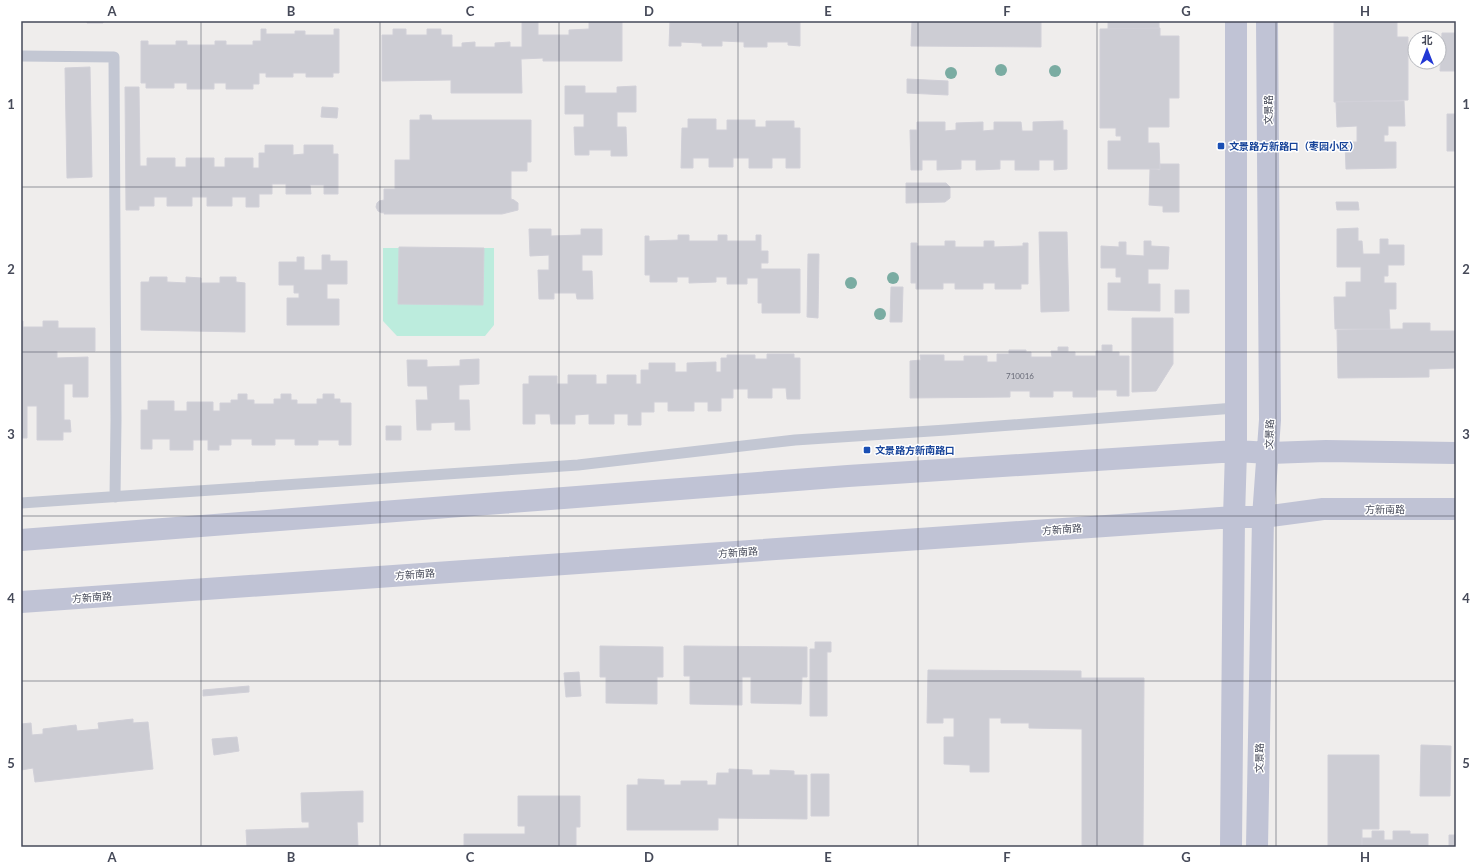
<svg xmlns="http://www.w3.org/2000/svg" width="1477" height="868" font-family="Lato,'Noto Sans SC',sans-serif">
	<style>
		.green { fill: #bcecdd }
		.building { fill: #cdcdd4; stroke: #d1d0d8 }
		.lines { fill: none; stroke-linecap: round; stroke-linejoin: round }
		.service { stroke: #c3c7d3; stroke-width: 11 }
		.secondary { stroke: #c0c3d5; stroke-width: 22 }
		.tree { fill: #7aaca2 }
		.grid { fill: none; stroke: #464a59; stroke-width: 1; stroke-opacity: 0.55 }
		.transit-dot { fill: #1a4fb4; stroke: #fff; stroke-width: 1.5 }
		.labels { text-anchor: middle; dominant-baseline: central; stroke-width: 3; stroke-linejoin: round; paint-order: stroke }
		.number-label { font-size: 8px; fill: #686b78 }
		.street-label { font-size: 10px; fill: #464a59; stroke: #fff }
		.transit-label { font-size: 10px; font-weight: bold; fill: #164399; stroke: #fff; text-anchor: start }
		.neatline { fill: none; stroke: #464a59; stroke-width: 1.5 }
		.grid-label { font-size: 13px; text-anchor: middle; font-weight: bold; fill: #464a59 }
	</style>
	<rect width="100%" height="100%" fill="#efedec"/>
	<!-- green -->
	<path class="green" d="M383,248H494V325L485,336H397L383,321Z"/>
	<!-- building -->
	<path class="building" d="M87,21H103V23H87Z
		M522,21H538V35H569V30L589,29V21H622V61H543V58L521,59L522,93H451V80L382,81V35H393V29H406V35H427V29H441V35H452V47H462V43L475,42V47H495V43L510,42V47H522Z
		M670,21H800V46L788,45V42H767V47H744V42L722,41V46H702V43L681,42V46H669Z
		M912,21H1041V47L911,46Z
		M1108,21H1159V28L1108,29Z
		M1334,21H1397V37H1408V100L1334,102Z
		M1160,28V36H1179V98H1169V127H1148V143H1159L1160,169H1108V141H1121V136H1116V128H1100V29Z
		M261,29H266V34H295V31H305V35H334V29H339V73H333V77H306V73H293V77H266V73H259V84H253V89H226V83H214V89H187V83H174V88H146V83H141V41H148V45H176V41H187V45H215V41H226V45H253V41H261Z
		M1442,33H1456V71H1440Z
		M90,67L92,177L67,178L65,68Z
		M907,79L948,81V95L907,93Z
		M565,86H585V93H617V87L636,86V112H617V127H626L627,156H611V150H589V155H575L574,127H584V114H565Z
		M125,87H139L140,166H147V158H175V167H186V158H214V167H225V158H253V168H259V153H265V145H293V155L304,154V145H333V154H338V194H324V185H310L311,194H286V184H272V194H259V207H246V197H232V206H207V197H192V206H167V197H154V206H139V210H126Z
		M1404,101L1405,126H1388V135H1384V142H1396V168L1346,169L1345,142H1357V126L1337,127L1336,102Z
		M322,107L338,108L337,118L321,117Z
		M1447,114H1456V151H1447Z
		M420,115H431L432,120H531V162H527V171H511V199L514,200L518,203V210L502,214H384V212L382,213L378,211L376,207L377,203L379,201L384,200V189H395V160H410V120H420Z
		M688,119H716V130H727V120H755V127H766V121H794V128H800V168H786V158H772V168H749V158H733V167H709V158H693V168H681L682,128H688Z
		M1063,121V130H1067V169L1054,170V160H1039V170H1015V160H1000V169L976,170V160H961V169L937,170V160H922V170H911L910,130H917V122H945V131L956,130V123L983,122V131L994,130V122H1021L1022,131H1033V122Z
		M1160,164H1179V212H1163V206L1149,205L1150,169L1160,170Z
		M906,183H946L950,187V198L945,202L906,203Z
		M1336,202H1358L1359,210H1337Z
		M1358,228V241H1362L1363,254H1380V239H1388V245H1404V265H1388V276H1384V283H1396V309H1389L1390,329H1335L1334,297H1346V282H1361V267H1337V229Z
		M529,229H551V236L581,235V229H602V255H582V271H592L593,299H577L576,293H554V299H539L538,270H549V255L530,256Z
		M1039,232H1067L1069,311L1041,312Z
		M678,235H689V241H718V235H727V241H756V235H761V251H768V263H761V269H800V313H762V303H758V278H747V284H727V277H716V282L689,283V277H677V282H650V275H645V236H649V241L678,240Z
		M945,241H955V247H984V241H994V247L1023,246V243H1028V284H1021V289H995V283H983V289H955V283H943V289H916V283H911V243H917V246H945Z
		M1144,241H1151V246L1169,247L1168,269H1148V284H1160V311L1108,310V283H1121V277H1116V268H1101V246L1119,247V242H1126V255L1144,256Z
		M399,247L484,248L483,305L398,304Z
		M808,254H819L818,318L807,317Z
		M322,255H330V261H347V284H327V299H339V325H287V298H299V293H294V285H279V262H297V257H304V270H322Z
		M150,277H167V282L186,283V277L201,278V283H220V277H236V282L245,283V332L141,330V282H149Z
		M891,287H903L902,322H890Z
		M1175,290H1189V313H1175Z
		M1132,318H1173V364L1156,391L1132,392Z
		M21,321H23V327H43V321H58V328H95V351H57V358L88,357V397H73V384H64V420H70L71,432H63V440H37V406H27V438H21Z
		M1403,323H1430V331H1456V378L1455,368L1429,369V377L1338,378L1337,330L1403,329Z
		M1102,345H1112V352H1119V356H1129V396H1117V390H1096V397H1073V391H1053V397H1030V391H1010V397L910,398V361L921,360L920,355H944V361H964V356H987V362H997V354H1009V350H1026V352H1031V357H1052L1051,351H1058V347H1068V352H1075V356H1096V351H1102Z
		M767,354H794V358H800V399H787L786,388H772V398H748V389H733V398H721V411H708V402H694V411H668V402H654V412H641V425H628V414H614V424H589V414L575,415V424H551L550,414H535V424H523V384H529V376H557V384H568V375H596V384H607V375H636V384H641V370H649V363H675V372H687V363L716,362V372H721V358H727V355H755V359H767Z
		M479,359V384L459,385V400H469L470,430H455V422L431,423V430H417L416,400H428L427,386H408L407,360H427V367L460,366V360Z
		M238,394H247V400H254V404H274V399H281V394H291V400H297V404H317V399H323V394H334V399H340V403H351V445H339V440H318V445H295V439H275V445H252V439H231V445H219V450H208V440H193V450H170V439H152V449H141V410H148V401H174V411H187V402H213V411H220V403H231V400H238Z
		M386,426H401V440H386Z
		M815,642H831V652H827V716H810V649H815Z
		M600,646L663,647V677H657V704L606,703V677H600Z
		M684,646L807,647V677H802L801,704L751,703V677H742V705L690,704V676H684Z
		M928,670L1081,671V678H1144L1143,847H1082V729L1029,728V723H1001V718H989V772H970V765L944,764V737H954V718H943V723H927Z
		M579,672L581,696L566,697L564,673Z
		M249,686V692L203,696V690Z
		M133,719V723L148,722L153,769L35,782L33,768L21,770V724L31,723L32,735L43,734V729L76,725L77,731L99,729L98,723Z
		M237,737L239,751L214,755L212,739Z
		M1421,745L1451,746L1450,796H1420Z
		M1328,755H1379V829H1362V847H1328Z
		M729,769L752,770V775H770V770L794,771V775H807V819L718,818V830H627V785H638V779L664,780V785H681V781H707V785H716L717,773H729Z
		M811,774H829V816H811Z
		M363,791V822H357L358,847H247L246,830L309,828V822H302L301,793Z
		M518,796H580V827H576V847H464V834H525V826H518Z
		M1372,831H1384V840H1393V831H1410V834H1428V847H1362V838H1372Z
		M1449,835H1456V847H1449Z"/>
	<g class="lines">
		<!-- service -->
		<path class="service" d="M21,56L114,57L116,420L115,497
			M21,503L578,465L795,440L946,430L1235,408"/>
		<!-- secondary -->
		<path class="secondary" d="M21,540L848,476L1236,451L1269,453L1326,451L1456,453
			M21,602L1234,517H1263L1323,509H1456
			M1231,847L1234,517L1236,451V21
			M1257,847L1263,517L1270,420L1267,21"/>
	</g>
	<!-- trees -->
	<g class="tree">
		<circle cx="1001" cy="70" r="6"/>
		<circle cx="1055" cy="71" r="6"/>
		<circle cx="951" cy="73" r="6"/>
		<circle cx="893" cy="278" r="6"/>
		<circle cx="851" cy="283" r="6"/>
		<circle cx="880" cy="314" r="6"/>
	</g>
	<!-- grid -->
	<path class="grid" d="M201,21V847M380,21V847M559,21V847M738,21V847M918,21V847M1097,21V847M1276,21V847M21,187H1456M21,352H1456M21,516H1456M21,681H1456"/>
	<!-- markers -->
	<g class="transit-dot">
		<rect x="1217" y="142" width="8" height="8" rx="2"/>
		<rect x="863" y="446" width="8" height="8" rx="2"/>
	</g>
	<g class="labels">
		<!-- number labels -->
		<g class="number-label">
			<text x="1020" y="376">710016</text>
		</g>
		<!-- street labels -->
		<g class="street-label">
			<text transform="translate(1268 110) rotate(-90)">文景路</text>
			<text transform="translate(1269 434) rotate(-88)">文景路</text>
			<text x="1385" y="509">方新南路</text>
			<text transform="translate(1062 529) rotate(-4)">方新南路</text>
			<text transform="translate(738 552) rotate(-4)">方新南路</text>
			<text transform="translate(415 574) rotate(-4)">方新南路</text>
			<text transform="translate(92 597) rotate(-4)">方新南路</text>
			<text transform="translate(1259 758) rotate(-89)">文景路</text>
		</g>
		<!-- transit labels -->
		<g class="transit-label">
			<text x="1229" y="146">文景路方新路口（枣园小区）</text>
			<text x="875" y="450">文景路方新南路口</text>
		</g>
	</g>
	<!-- border -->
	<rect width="1477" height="868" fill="none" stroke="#ffffff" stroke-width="44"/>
	<!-- north arrow -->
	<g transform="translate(1427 50)"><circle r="19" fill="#ffffff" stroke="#b5b7bd"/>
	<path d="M0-3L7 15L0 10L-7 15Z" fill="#2137d4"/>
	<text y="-6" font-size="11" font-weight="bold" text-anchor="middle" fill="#464a59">北</text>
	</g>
	<rect x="22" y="22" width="1433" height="824" class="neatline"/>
	<g class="grid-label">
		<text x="112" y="16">A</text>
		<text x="291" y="16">B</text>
		<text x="470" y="16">C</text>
		<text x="649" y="16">D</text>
		<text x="828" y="16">E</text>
		<text x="1007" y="16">F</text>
		<text x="1186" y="16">G</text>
		<text x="1365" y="16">H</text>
		<text x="11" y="109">1</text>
		<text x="1466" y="109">1</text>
		<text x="11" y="274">2</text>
		<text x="1466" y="274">2</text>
		<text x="11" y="439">3</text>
		<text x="1466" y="439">3</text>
		<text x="11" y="603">4</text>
		<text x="1466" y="603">4</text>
		<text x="11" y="768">5</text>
		<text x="1466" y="768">5</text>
		<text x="112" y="862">A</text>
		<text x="291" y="862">B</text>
		<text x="470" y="862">C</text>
		<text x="649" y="862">D</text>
		<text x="828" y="862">E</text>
		<text x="1007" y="862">F</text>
		<text x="1186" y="862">G</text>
		<text x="1365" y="862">H</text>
	</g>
</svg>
